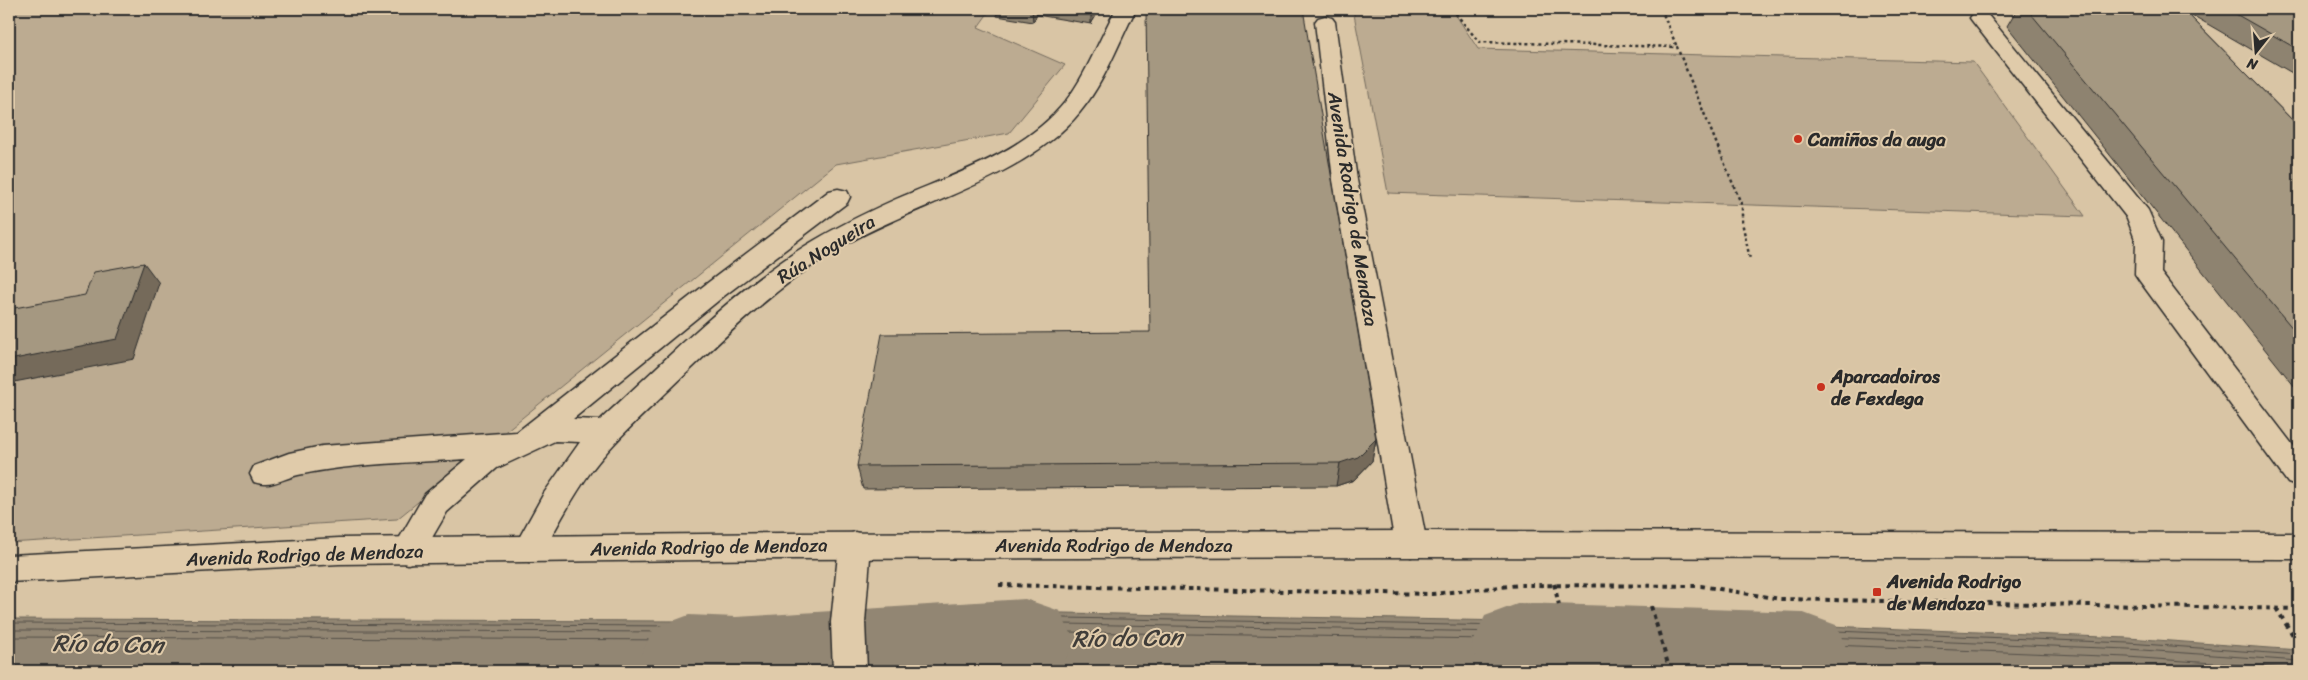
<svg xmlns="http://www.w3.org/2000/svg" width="2308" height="680" font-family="Sriracha,sans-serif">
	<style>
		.green { fill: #bcab91; stroke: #746b5e }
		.water { fill: #928673; stroke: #696256 }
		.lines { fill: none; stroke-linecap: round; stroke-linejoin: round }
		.shore { stroke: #544f48; stroke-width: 1 }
		.river { fill: #928673; fill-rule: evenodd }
		.minor-casing { stroke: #2b2b2b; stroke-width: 3 }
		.major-casing { stroke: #2b2b2b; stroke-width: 3 }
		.path-far1 { stroke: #2b2b2b; stroke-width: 2.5; stroke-dasharray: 3 3; stroke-linecap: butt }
		.path { stroke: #2b2b2b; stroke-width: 4; stroke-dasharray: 4.5 4.5; stroke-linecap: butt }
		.minor { fill: #e0cbaa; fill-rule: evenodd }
		.major { fill: #e0cbaa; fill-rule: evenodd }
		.wall { fill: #8e836f; stroke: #2b2b2b }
		.shaded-wall { fill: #746a5a; stroke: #2b2b2b }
		.building { fill: #a59881; stroke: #2b2b2b }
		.poi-dot { fill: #c8321e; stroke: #e0cbaa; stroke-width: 2 }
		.labels { text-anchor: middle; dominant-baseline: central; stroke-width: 4; stroke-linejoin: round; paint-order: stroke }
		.poi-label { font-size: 19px; font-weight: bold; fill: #2b2b2b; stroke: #e0cbaa; text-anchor: start }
		.street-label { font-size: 19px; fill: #2b2b2b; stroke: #e0cbaa }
		.near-water-label { font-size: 24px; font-style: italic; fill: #403d39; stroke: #e0cbaa }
	</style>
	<rect width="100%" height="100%" fill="#d9c5a5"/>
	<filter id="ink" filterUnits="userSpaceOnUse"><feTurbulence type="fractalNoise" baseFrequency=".02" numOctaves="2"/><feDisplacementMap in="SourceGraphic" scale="10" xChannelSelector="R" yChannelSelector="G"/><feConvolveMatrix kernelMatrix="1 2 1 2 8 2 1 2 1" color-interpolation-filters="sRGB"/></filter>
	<g filter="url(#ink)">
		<!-- green -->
		<path class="green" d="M9,9H991L978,27L1065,65L1009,133L836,164L397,519L9,543Z
			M1353,9H1452L1478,49L1973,62L2085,216L1388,193Z"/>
		<!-- water -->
		<path class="water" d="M1006,612L1626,623L1636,671H914L913,621Z
			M9,619L696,621L798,634L799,671H9Z
			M1679,620L2128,638L2299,650V671H1696Z"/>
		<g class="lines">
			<!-- shore -->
			<path class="shore" d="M9,623L695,626L792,639L794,671
				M9,630L695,632L786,644L788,671
				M9,637L694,640L778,651L780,671
				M919,671L920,626L1007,617L1621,628L1631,671
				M925,671L926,631L1007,623L1615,634L1624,671
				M933,671L934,638L1007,631L1609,641L1617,671
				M1701,671L1687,628L1689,625L2128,643L2299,655
				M1707,671L1696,635L1698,632L2128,649L2299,661
				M1714,671L1707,643L1709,640L2127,657L2299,669"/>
			<!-- river -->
			<path class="river" d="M1025,599L1060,611L1074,642L1060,671H645L639,659L654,628L689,615L736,617Z
				M1520,603L1801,612L1836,625L1850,656L1843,671H1482L1471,647L1485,616Z"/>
			<defs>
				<path id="minor" d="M1116,9H1136C1118,44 1105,82 1080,112C1028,177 918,203 846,244C779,283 724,337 668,391C642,416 614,441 592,470C572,498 556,528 540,558L529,562L518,558L513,549L544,493L580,442L555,441L497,468L447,512L419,560L408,564L397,560L392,551L425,494L467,459C411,463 353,463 298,475C281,479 272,488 254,482L250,474L254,466L289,453L322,446L517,432L706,284L829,191L838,189L847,191L850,197L847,203L724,296L573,419L600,420C666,360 729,294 805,246C834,228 865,213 896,199C954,174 1024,153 1065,102C1087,74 1099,39 1116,9Z
					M1980,12L1987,14L2148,210L2162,242L2161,273L2299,453V487L2288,483L2139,280L2135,274L2136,242L2127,218L1973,22L1970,18L1973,14Z
					M1325,16L1332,18L1335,22L1357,180L1427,544L1422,553L1411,557L1400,553L1395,544L1333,180L1315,22L1318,18Z
					M855,532L866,536L871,545L865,622L867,671H833L831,622L839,545L844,536Z"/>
				<path id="major" d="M1411,531L2299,533V559L1411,557L783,559L339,564L9,582V555L339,538L783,533Z"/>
			</defs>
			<!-- minor casing -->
			<use href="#minor" class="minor-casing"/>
			<!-- major casing -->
			<use href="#major" class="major-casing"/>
			<!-- path-far1 -->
			<path class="path-far1" d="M1452,9L1479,42L1677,47L1742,206V222L1750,259
				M1661,9L1677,47"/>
			<!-- path -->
			<path class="path" d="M1554,584L1559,605
				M999,585L1432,594L1520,585L1701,586L1780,599L2299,609
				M1651,606L1670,671
				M2276,608L2299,645"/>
			<!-- minor -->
			<use href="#minor" class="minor"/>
			<!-- major -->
			<use href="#major" class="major"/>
		</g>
		<!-- wall -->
		<path class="wall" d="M996,9H1100L1091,24L1037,15L1033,22L997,16Z
			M2017,9H2299V77L2185,11L2299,127V392L2007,26Z
			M1150,332L1376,439L1372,461L1354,480L1336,486L863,489L857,466Z"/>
		<!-- shaded-wall -->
		<path class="shaded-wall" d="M1032,9H1037V15L1033,22Z
			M1091,9H1100L1091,24Z
			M144,263L159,283L134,359L9,383V360Z
			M1376,439L1372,461L1354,480L1336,486L1340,463Z"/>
		<!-- building -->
		<path class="building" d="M1146,9H1303L1376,439L1358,457L1340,463L857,466L882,334L1150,332Z
			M2027,9H2183L2299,127V336Z
			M2227,9H2299V50Z
			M144,263L117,339L9,360V309L85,295L94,272Z"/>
	</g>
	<!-- markers -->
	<g class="poi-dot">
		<circle cx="1798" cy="139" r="5"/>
		<circle cx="1821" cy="387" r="5"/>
		<rect x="1872" y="587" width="10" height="10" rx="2.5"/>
	</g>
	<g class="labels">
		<!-- poi labels -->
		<g class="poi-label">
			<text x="1808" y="139">Camiños da auga</text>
			<text x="1831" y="376">Aparcadoiros<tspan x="1831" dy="22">de Fexdega</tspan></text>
			<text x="1887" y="581">Avenida Rodrigo<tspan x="1887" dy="22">de Mendoza</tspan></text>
		</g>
		<!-- street labels -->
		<g class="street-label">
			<text transform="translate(1353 209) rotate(81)">Avenida Rodrigo de Mendoza</text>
			<text transform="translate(826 249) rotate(-32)">Rúa Nogueira</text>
			<text x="1114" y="545">Avenida Rodrigo de Mendoza</text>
			<text transform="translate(709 547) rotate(-1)">Avenida Rodrigo de Mendoza</text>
			<text transform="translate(305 555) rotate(-2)">Avenida Rodrigo de Mendoza</text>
		</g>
		<!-- near-water labels -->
		<g class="near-water-label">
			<text transform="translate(1127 638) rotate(-1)">Río do Con</text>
			<text transform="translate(108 644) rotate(1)">Río do Con</text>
		</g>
	</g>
	<!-- margin -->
	<rect width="2308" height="680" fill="none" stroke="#e0cbaa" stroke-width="30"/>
	<rect x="15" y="15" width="2278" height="650" fill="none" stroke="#2b2b2b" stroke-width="2" filter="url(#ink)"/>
	<!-- north arrow -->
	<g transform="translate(2256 52) rotate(197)" stroke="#e0cbaa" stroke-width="4" paint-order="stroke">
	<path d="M0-4L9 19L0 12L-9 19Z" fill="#2b2b2b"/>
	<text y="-8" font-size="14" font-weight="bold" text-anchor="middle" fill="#2b2b2b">N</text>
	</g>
</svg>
